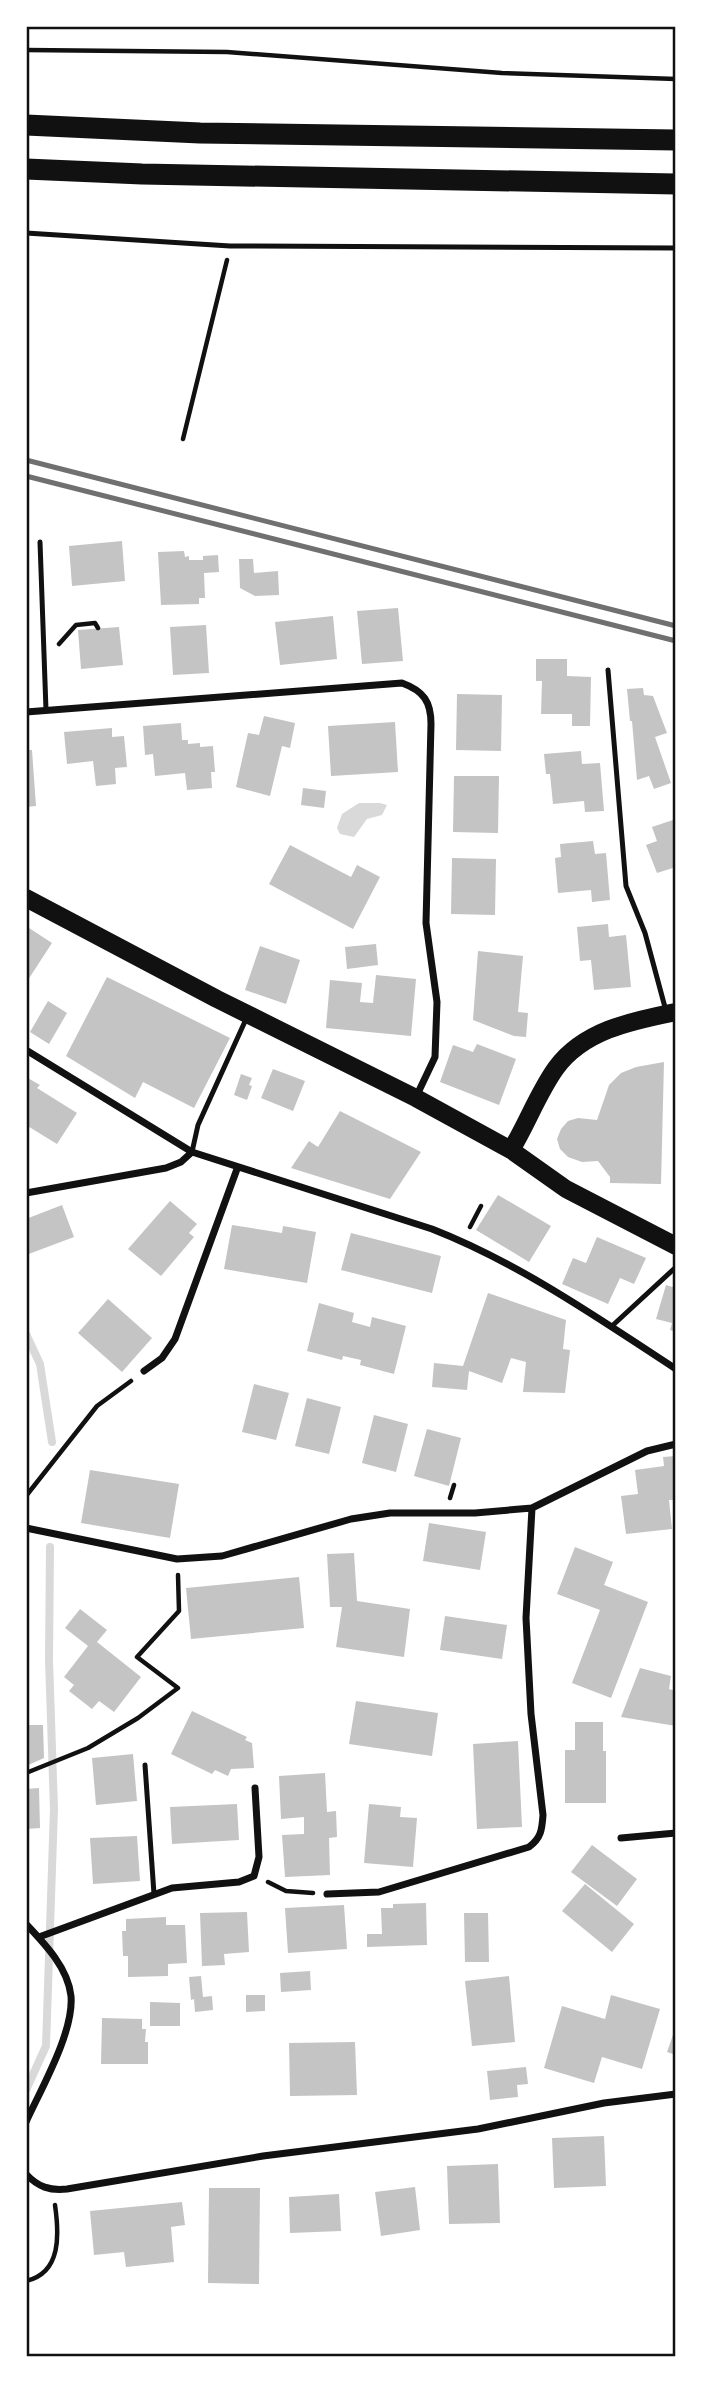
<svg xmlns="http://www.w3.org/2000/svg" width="702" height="2383" font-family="Jost,sans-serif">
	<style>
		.water { fill: #d9d9d9 }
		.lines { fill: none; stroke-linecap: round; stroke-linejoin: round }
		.stream { stroke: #d9d9d9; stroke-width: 8 }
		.building { fill: #c4c4c4 }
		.path { stroke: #111; stroke-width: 4.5 }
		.service { stroke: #111; stroke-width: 5 }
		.minor { stroke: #111; stroke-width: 7 }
		.primary { stroke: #111; stroke-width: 18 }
		.motorway { stroke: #111; stroke-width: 21 }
		.rail { stroke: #707070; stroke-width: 5 }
		.neatline { fill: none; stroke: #111; stroke-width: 2.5 }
	</style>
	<rect width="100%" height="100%" fill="#fff"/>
	<!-- water -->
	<path class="water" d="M359,803H380L387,805L382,815L367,819L354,837L340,834L337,828L342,814Z"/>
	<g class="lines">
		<!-- stream -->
		<path class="stream" d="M26,1334L40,1364L52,1442
			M26,2090L46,2046L54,1809L49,1660L50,1547"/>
	</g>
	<!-- building -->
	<path class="building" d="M122,541L125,581L72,586L69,546Z
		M184,551L185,557L189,556V560H203V556L218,555L219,572L204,573L205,598H199V604L161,605L158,552Z
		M239,559H253L254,573L278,571L279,595L255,596L240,588Z
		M398,608L403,661L362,664L357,611Z
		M333,616L337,659L280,665L275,622Z
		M206,625L209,673L173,675L170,627Z
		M119,627L123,665L81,669L78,630Z
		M536,659H567V676L591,677L590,726H572V714H541L542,681H536Z
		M643,688L644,695L653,696L667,733L655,737L671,783L654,789L649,776L637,780L632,721H630L627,689Z
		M457,694L502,695L501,751L456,750Z
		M264,716L295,723L290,748L282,746L270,796L236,787L248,733L259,735Z
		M395,722L398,772L331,776L328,726Z
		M181,723L182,740H188V744L200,743V747L213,746L215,772H211L212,788L187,790L185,773L155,776L153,754L145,755L143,726Z
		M112,728V737L124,736L127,767L115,768L116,784L96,786L93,761L67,764L64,732Z
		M26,750H32L36,806L26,807Z
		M581,751L582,764L600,763L604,811L585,812L584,801L553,804L550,774H546L544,754Z
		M454,776H499L498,833L453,832Z
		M303,788L326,791L324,808L301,805Z
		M676,819V867L657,873L646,845L657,841L652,827Z
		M593,841L595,854L606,853L610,900L592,902L591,890L558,893L555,858L561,857L560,844Z
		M290,845L351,877L357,865L380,877L353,929L269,884Z
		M452,858L496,859L495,915L451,914Z
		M608,924L609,937L626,935L631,987L594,990L591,960L580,961L577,927Z
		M26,926L52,943L26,983Z
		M376,944L378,965L347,969L345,947Z
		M260,946L300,960L286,1004L245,990Z
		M478,951L523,956L518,1012L528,1013L526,1037L514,1036L473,1020Z
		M376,975L416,979L411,1036L326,1028L330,980L362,983L360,1002L373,1003Z
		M107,977L230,1038L194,1108L143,1082L135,1098L66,1056Z
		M48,1001L67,1013L49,1044L30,1032Z
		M477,1044L516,1059L499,1105L440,1082L453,1045L473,1052Z
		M664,1062L661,1184L610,1183V1177L598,1161L582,1162L568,1157L560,1149L557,1139L561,1129L568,1121L578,1118L597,1120L609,1085L621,1073L636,1067Z
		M273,1069L305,1081L293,1111L261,1098Z
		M241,1074L252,1078L249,1085L252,1086L247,1100L234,1095Z
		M26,1077L40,1085L37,1088L77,1113L57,1144L26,1125Z
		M340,1111L421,1152L390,1199L291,1168L309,1141L318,1147Z
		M498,1195L551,1226L529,1262L476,1230Z
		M170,1201L197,1224L189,1233L194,1237L161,1276L128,1249Z
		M62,1205L74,1237L26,1255V1219Z
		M232,1225L282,1233L283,1226L316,1232L307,1283L224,1269Z
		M351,1233L441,1256L432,1293L341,1270Z
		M597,1237L646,1258L634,1284L620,1278L608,1304L562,1284L573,1258L586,1263Z
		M666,1285L676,1288V1332L670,1330L672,1323L656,1319Z
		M488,1293L566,1320L563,1349L570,1350L565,1393L523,1392L526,1362L511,1358L502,1383L469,1371L467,1390L432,1387L434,1363L463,1366Z
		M108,1299L152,1338L122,1372L78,1333Z
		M319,1303L354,1313L352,1322L370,1327L372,1317L406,1326L394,1374L360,1365L361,1360L343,1356L342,1360L307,1351Z
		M254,1384L289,1393L276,1440L242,1432Z
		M307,1398L341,1407L329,1454L295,1446Z
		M374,1415L408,1424L396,1472L362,1463Z
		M427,1429L461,1438L449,1486L414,1476Z
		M676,1456V1500H669L672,1529L626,1534L621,1496L638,1494L635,1470L664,1466L663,1457Z
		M90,1470L179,1484L170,1538L81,1523Z
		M429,1523L486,1532L480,1570L423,1561Z
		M575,1547L613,1562L604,1585L648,1602L611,1698L572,1683L600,1610L557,1594Z
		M354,1553L357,1601L410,1609L404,1657L336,1647L342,1607H330L327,1554Z
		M299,1577L304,1628L191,1639L186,1588Z
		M80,1609L107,1630L97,1642L141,1677L114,1712L99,1701L92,1709L69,1691L74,1685L64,1677L88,1646L65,1628Z
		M445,1616L507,1625L502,1659L440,1650Z
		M640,1668L671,1676L669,1689L676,1691V1726L621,1717Z
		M356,1701L438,1713L432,1756L349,1744Z
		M192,1711L247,1737L245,1740L252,1743L254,1768L231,1769L228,1776L215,1770L212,1774L171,1754Z
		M575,1722H603V1751H606V1803H565V1750H575Z
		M26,1725H43L44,1758L26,1766Z
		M518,1741L522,1827L477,1829L473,1744Z
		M133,1754L137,1801L96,1805L92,1758Z
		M325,1773L327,1812L336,1811L337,1837L329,1838L330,1875L285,1877L282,1835L304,1834V1817L281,1819L279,1776Z
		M39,1788L40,1828L26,1829V1789Z
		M237,1804L239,1840L172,1844L170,1807Z
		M369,1804L401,1807L400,1817L417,1818L413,1867L364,1863Z
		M137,1836L140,1881L93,1884L90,1838Z
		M592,1845L637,1879L617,1906L571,1872Z
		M585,1884L634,1924L612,1952L562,1911Z
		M426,1903L427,1945L367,1947V1934H382L381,1908H393V1904Z
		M344,1905L347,1949L288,1953L285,1908Z
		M247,1912L249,1952L224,1954L225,1965L202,1966L200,1913Z
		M464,1913H488L489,1962H465Z
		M166,1917V1925H185L187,1963L168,1964V1976L128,1977V1956H123L122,1931H126V1919Z
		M310,1971L311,1990L281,1992L280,1973Z
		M201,1976L203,1997L212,1996L213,2010L195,2012L194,1999L191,2000L189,1977Z
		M509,1976L515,2042L472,2046L465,1981Z
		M246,1995H265V2011L246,2012Z
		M611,1995L660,2009L642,2069L602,2057L594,2083L544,2068L562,2006L605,2019Z
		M150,2002L180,2003V2026H150Z
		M102,2018L142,2019V2029H146L145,2042H148V2064H101Z
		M675,2029H676V2055L667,2052Z
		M355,2042L357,2095L290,2096L289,2043Z
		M526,2067L528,2084L517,2085L518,2097L490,2100L487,2071Z
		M604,2136L606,2186L554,2188L552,2138Z
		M498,2164L500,2223L449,2224L447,2166Z
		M415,2187L420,2230L381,2236L375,2192Z
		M209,2188H260L259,2284L208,2283Z
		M339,2194L341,2231L290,2233L289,2197Z
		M182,2202L185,2225L171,2227L174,2262L126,2267L124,2252L94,2255L90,2211Z"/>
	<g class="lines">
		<!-- path -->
		<path class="path" d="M26,50L227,52L502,73L676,79
			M183,439L227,260
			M59,644L76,625L95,623L98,628
			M470,1227L481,1206
			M26,1496L97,1406L131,1381
			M450,1498L454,1485
			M26,1773L88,1748L138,1718L178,1688L137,1657L179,1611L178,1575
			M268,1882L286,1891L313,1893
			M26,2281C62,2273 59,2233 55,2205"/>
		<!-- service -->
		<path class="service" d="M26,233L230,246L676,248
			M40,542L46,710
			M608,670L626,886L645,933L666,1011
			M192,1152L198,1125L247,1017
			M612,1326L676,1267
			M145,1765L154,1894"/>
		<!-- minor -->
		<path class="minor" d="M26,712L402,683C424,691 431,702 431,724L426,923L437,1002L435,1057L416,1097
			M26,1050L192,1152L432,1229C519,1263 598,1318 676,1369
			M26,1193L166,1168L181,1162L192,1152
			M144,1371L162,1358L175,1339L237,1169
			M26,1528L177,1559L222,1556L351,1519L390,1513H475L532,1508L647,1451L676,1444
			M621,1838L676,1833
			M327,1894L379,1892L529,1847C541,1838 542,1830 543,1815L531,1714L526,1618L532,1508
			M26,1924C45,1944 68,1968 71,1996C74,2032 41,2089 26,2122
			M39,1937L172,1888L239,1882L254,1876L259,1857L255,1788
			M26,2174C38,2187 50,2191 67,2189L263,2156L478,2129L604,2103L676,2094"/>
		<!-- primary -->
		<path class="primary" d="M26,898L217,999L416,1098L511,1150L566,1189L676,1246
			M511,1150C527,1124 538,1093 556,1068C584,1030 632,1021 676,1012"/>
		<!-- motorway -->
		<path class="motorway" d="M26,125L200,133L676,140
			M26,169L142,174L676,184"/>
		<!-- rail -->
		<path class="rail" d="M26,460L676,626
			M26,476L676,641"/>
	</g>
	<!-- border -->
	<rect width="702" height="2383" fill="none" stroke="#ffffff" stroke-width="56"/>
	<rect x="28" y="28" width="646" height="2327" class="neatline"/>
</svg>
